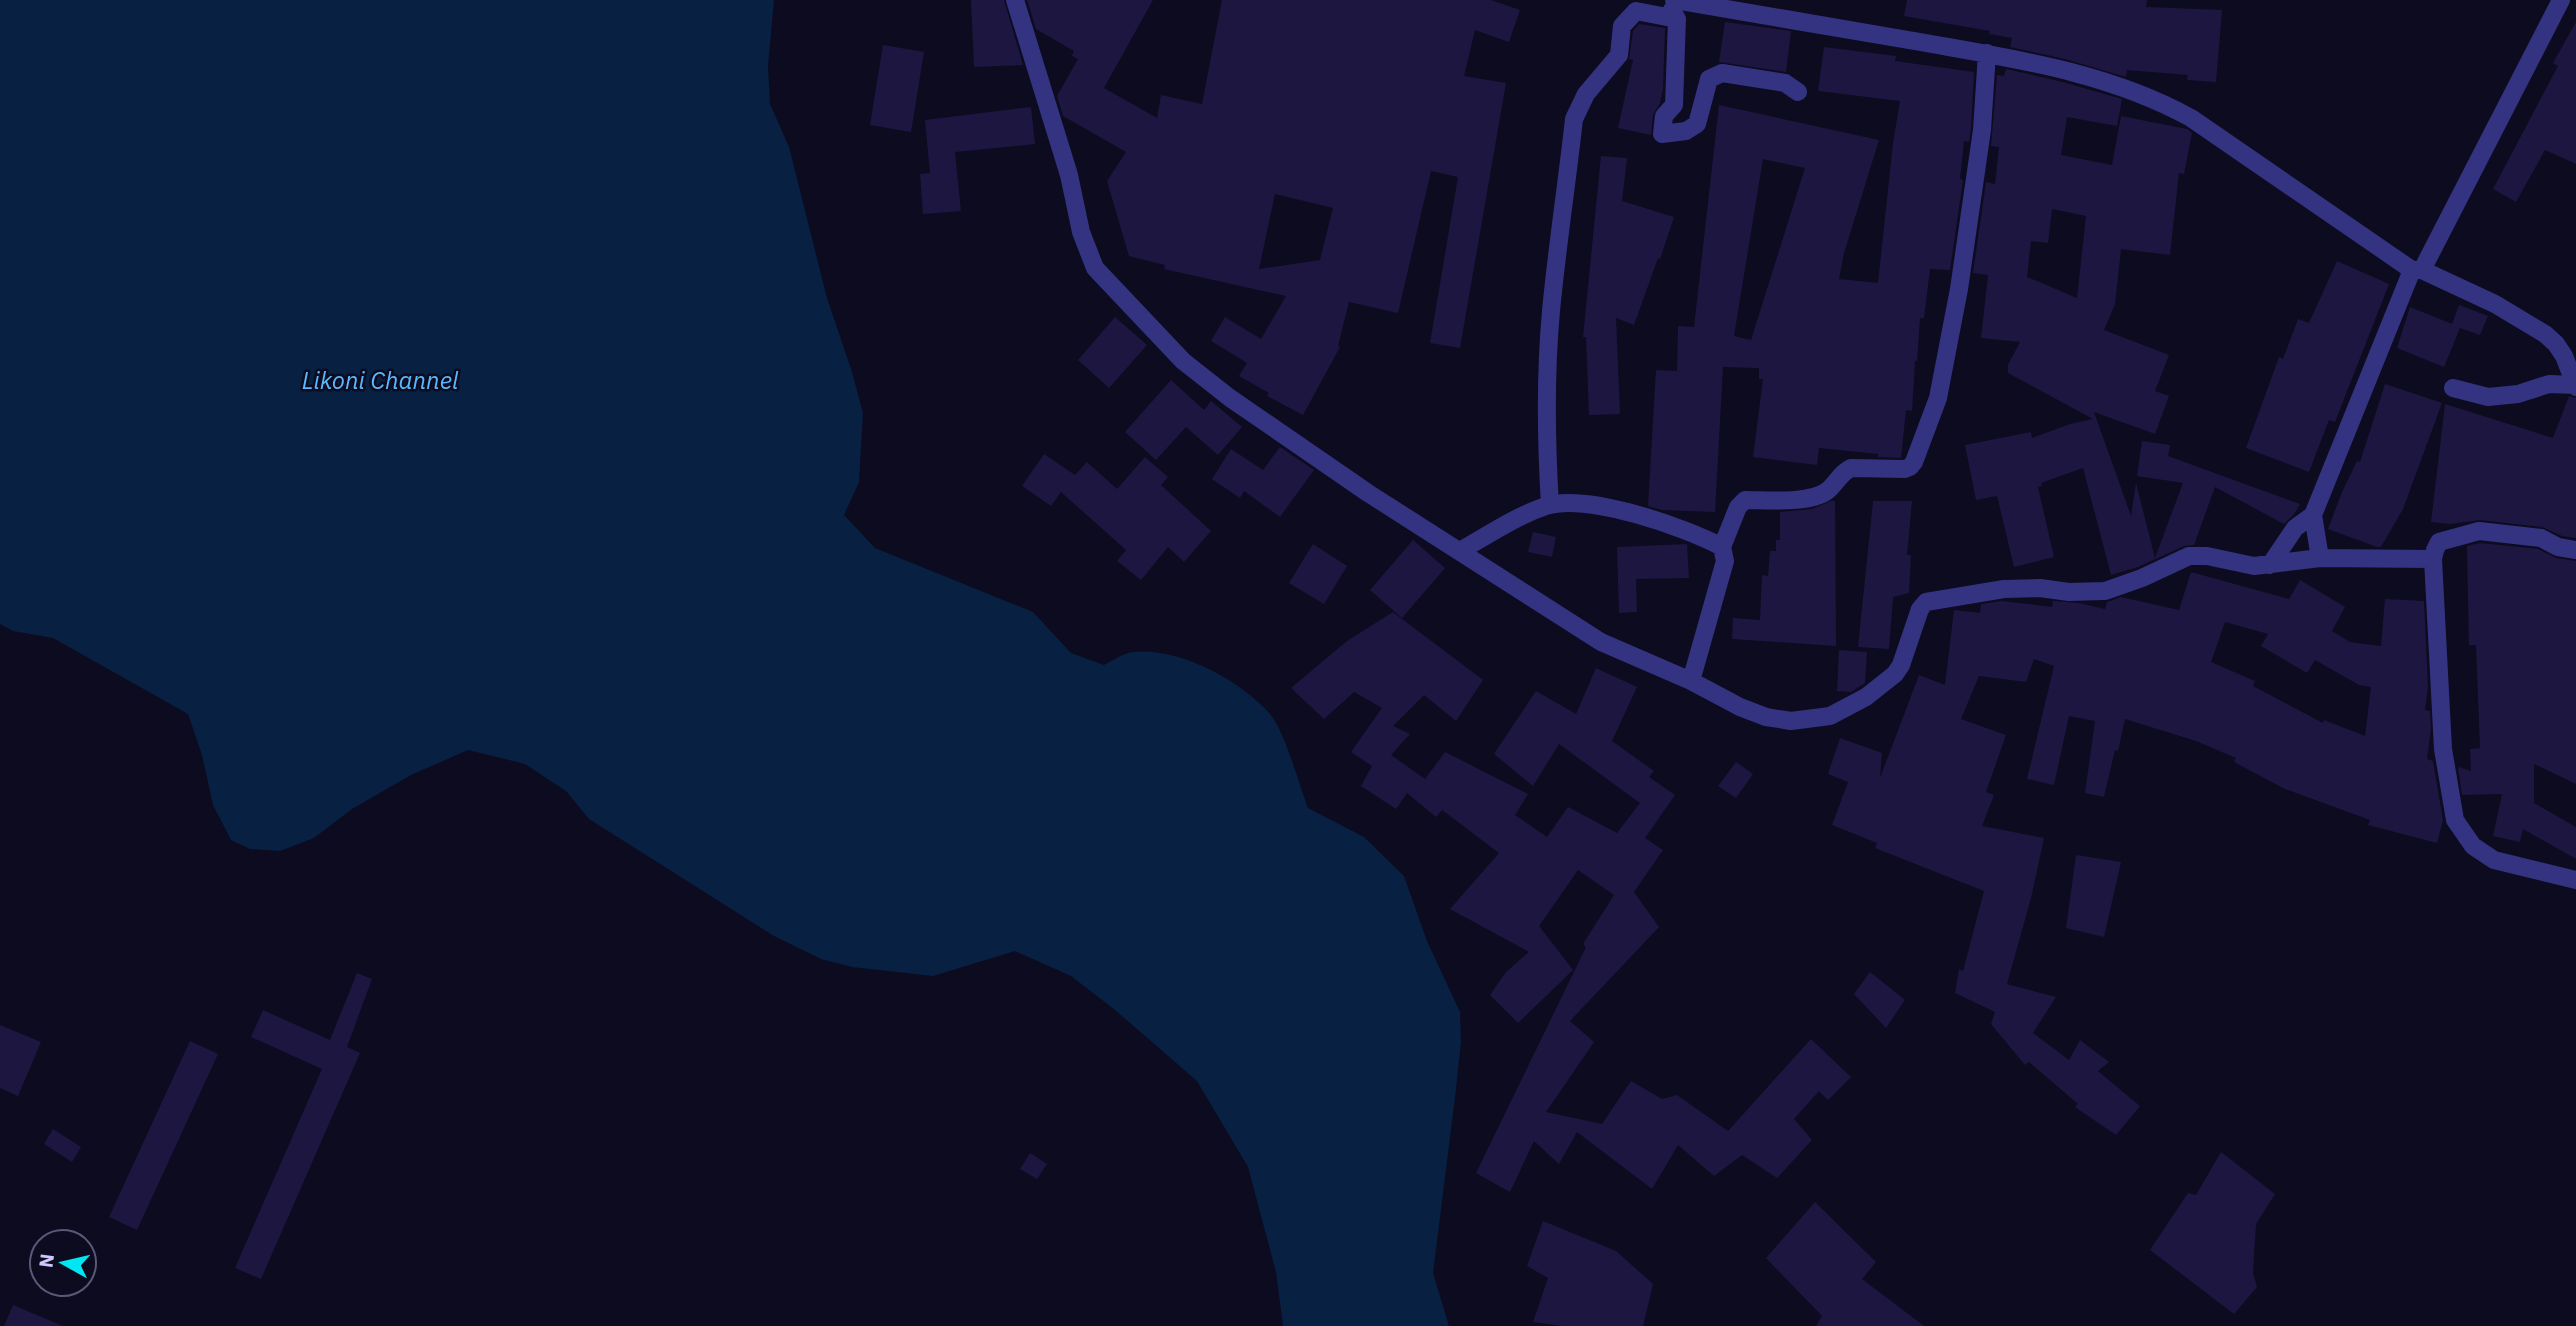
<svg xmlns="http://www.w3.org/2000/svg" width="2576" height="1326" font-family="'IBM Plex Sans',sans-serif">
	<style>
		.water { fill: #082041 }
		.building { fill: #1d1641; fill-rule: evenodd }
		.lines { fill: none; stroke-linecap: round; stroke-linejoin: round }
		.minor { stroke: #333381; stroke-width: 18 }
		.labels { text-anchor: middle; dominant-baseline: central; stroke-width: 5; stroke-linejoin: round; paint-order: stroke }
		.water-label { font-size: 24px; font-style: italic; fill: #57b9ff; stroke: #0d0b1f }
	</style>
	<rect width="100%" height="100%" fill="#0d0b1f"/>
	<!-- water -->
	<path class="water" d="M0,0H774L768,66L770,104L789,147L827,298L852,372L863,413L859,482L844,515L875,548L1033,612L1071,653L1104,665C1112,661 1123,653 1133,652C1179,647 1240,680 1270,714C1285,732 1299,784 1308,808L1364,837L1404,876L1427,941L1460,1012L1461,1042L1456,1089L1433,1273L1449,1326H1283L1276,1272L1248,1167L1197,1081L1115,1010L1071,976L1015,951L933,976L852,967L821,959L774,936L589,819L566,791L525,764L468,750L411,775L352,809L314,838L280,851L250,849L231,840L213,805L202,755L188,714L53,638L13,631L0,624Z"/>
	<!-- building -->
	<path class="building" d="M971,0H1004L1023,65L974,67Z
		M1027,0H1153L1104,88L1157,118L1161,95L1202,104L1222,0H1491L1520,10L1509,42L1475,30L1464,76L1506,83L1460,348L1430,343L1458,177L1431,171L1398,313L1349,302L1338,346L1340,347L1303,415L1267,396L1269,393L1239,376L1247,363L1211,341L1225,317L1261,339L1286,296L1164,269L1165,265L1129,256L1107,181L1126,152L1063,116L1057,96L1078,59L1072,56L1074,51L1036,29ZM1275,194L1333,208L1320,260L1259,269Z
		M1907,0H2147L2146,7L2222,10L2216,82L2187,80L2188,75L2127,70L2126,77L2065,59L2010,47L2012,38L1989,34L1990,31L1904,16Z
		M1725,22L1791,31L1786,72L1719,62Z
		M2576,22V164L2545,150L2516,202L2493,189L2558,66L2553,63Z
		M1639,24L1665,28L1663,89L1660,103L1653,115L1651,135L1618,128L1633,60L1629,59L1633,31Z
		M883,45L924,52L911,132L870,125Z
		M1824,47L1896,56L1895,61L1974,72L1971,129L1969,142L1964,141L1960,179L1963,180L1950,270L1930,269L1924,318H1920L1917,361H1915L1912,411L1906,410L1901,458L1878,457V454L1819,448L1817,465L1753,457L1763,379H1759V368L1723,367L1715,512L1662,510L1648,506L1656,370L1677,371L1678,326L1694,327L1719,105L1879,140L1844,253L1839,279L1878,283L1893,143L1900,101L1818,91ZM1763,159L1805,168L1751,340L1734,336Z
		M2006,69L2059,81L2122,99L2117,126L2067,117L2061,155L2112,165L2121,116L2187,129L2192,133L2184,174L2179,173L2170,255L2121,249L2115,304L2104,330L2169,355L2155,391L2169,396L2155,434L2094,412L2131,516L2136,483L2155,558L2183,483L2137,476L2142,441L2170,445L2168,456L2300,504L2294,514L2284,524L2215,487L2194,545L2184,546L2138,567L2111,575L2083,468L2041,483L2042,486L2038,487L2054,557L2014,567L1997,496L1976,500L1965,445L2031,432L2032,438L2070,424L2093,419L2008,373V365L2020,342L1981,338L1988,275L1973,273L1986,182L1995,184L1999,147L1991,146L1997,75L2004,76ZM2052,209L2086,216L2077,298L2027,277L2031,241L2048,243Z
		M1031,107L1035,144L955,152L961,211L923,214L920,174L930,173L925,120Z
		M1601,156L1627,158L1622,201L1674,217L1660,259L1658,258L1634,325L1616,318L1620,414L1589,415L1586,337H1583Z
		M2337,261L2389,284L2335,422L2329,420L2309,472L2246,448L2279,357L2283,359L2298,319L2309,323Z
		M2459,305L2488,316L2480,335L2460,328L2444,367L2397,348L2410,307L2452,324Z
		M1115,317L1147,345L1109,388L1078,360Z
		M1171,380L1204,410L1211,401L1242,427L1218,455L1186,427L1156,460L1125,432Z
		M2385,384L2442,403L2403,509L2381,547H2377L2328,529L2342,492L2357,461L2360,462Z
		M2569,396L2576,398V538L2562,536L2542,527L2480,520L2450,524L2431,522L2445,404L2553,438Z
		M1280,447L1314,470L1280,517L1244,491L1240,498L1212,479L1231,449L1263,470Z
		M1044,454L1075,475L1087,462L1117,489L1145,457L1168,477L1161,485L1211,531L1184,562L1168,547L1141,580L1117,561L1126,550L1061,492L1051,506L1022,486Z
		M1831,501H1835L1836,646L1732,639L1733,618L1760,620L1762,575L1768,576L1770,551H1776V540H1780V512L1812,509Z
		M1873,501H1912L1907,555H1911L1909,593L1893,597L1889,649L1858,647Z
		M1533,532L1556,537L1552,557L1528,552Z
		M1413,540L1445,568L1402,618L1370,590Z
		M2480,543L2538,549L2556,558L2576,561V784L2534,764V803L2576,827V859L2523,829L2520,842L2493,836L2502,794L2462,795L2458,767L2471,771L2470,749L2480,748L2476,645H2469L2467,552V546Z
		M1313,544L1347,566L1324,604L1289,583Z
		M1687,544L1689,578L1636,579L1637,612L1619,613L1617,547Z
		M2191,572L2289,599L2300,580L2345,607L2332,631L2350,642L2381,646L2385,599L2424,601L2428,687L2425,710L2430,711L2431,728L2427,759L2433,761L2443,820L2437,843L2368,825L2370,820L2285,789L2234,762L2236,758L2196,741L2125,719L2118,751L2115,750L2104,797L2085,793L2095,721L2069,716L2054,785L2027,779L2054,666L2034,659L2026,682L1979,676L1961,719L2006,735L1986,792L1994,795L1982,826L2044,838L2031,898L2007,984L2056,997L2033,1033L2069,1060L2080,1040L2109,1062L2098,1071L2140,1106L2116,1135L2075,1107L2078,1104L2029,1062L2025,1065L1991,1024L1995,1012L1955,993L1959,969L1963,971L1984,891L1875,848L1877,843L1832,825L1848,782L1828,774L1840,738L1882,753L1880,778L1919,675L1945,685L1954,610L1980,613L1981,604L2002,601L2052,607L2053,601L2079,603L2105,609L2107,602L2121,597L2179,610ZM2225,622L2268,634L2261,646L2307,673L2315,660L2359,685L2371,687L2365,736L2324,720L2323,723L2253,686L2255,681L2211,662Z
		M1393,612L1483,680L1456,721L1424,695L1393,726L1410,734L1391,755L1425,779L1445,752L1528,794L1515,815L1547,837L1568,807L1617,833L1640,803L1559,744L1533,786L1494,754L1536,691L1576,714L1596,668L1637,687L1612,741L1654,771L1649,777L1675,795L1645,838L1663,850L1634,892L1659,927L1570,1021L1594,1042L1546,1112L1602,1124L1631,1081L1662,1099L1677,1095L1728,1131L1811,1039L1851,1077L1828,1100L1819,1091L1794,1119L1812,1140L1777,1178L1742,1155L1714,1176L1678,1145L1652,1189L1577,1132L1559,1164L1534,1141L1510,1192L1476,1173L1586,947L1583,944L1614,895L1578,870L1539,926L1573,970L1518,1023L1490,995L1506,972L1529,952L1450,909L1499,853L1442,810L1436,817L1407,793L1396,809L1361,786L1372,766L1351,752L1382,708L1354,692L1324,719L1291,688L1347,641Z
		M1839,650L1867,652L1865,683L1851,692L1837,691Z
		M1736,762L1753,774L1736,798L1718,786Z
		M2076,855L2121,862L2104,937L2066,928Z
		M1870,972L1905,1000L1886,1028L1854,994Z
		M357,973L372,979L347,1047L360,1053L261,1279L235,1268L322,1069L251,1037L263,1010L330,1040Z
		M0,1025L41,1042L18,1096L0,1088Z
		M190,1041L218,1054L137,1230L109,1217Z
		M53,1129L81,1147L72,1162L44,1144Z
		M2221,1152L2275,1194L2256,1224L2253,1273L2257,1287L2234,1314L2150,1250L2188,1193L2196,1195Z
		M1030,1153L1047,1164L1037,1179L1020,1169Z
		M1815,1202L1876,1262L1862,1279L1924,1326H1816L1822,1316L1766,1258Z
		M1543,1221L1616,1251L1653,1284L1643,1326H1562L1533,1322L1548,1278L1527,1266Z
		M13,1305L63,1326H4Z"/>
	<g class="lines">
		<!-- minor -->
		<path class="minor" d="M1015,0L1069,175L1081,232L1095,268L1183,361L1230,398L1368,493L1601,642L1691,681L1740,707L1766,717L1791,721L1830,716L1866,697L1895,674L1901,665L1920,609L1926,602L2004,589L2040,588L2069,592L2105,591L2142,578L2189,556H2207L2254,566L2320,558L2433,559L2435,550L2439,542L2479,531L2541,538L2558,547L2576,550
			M1674,0C1758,14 1842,28 1926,43C2016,59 2110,73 2191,118L2412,270L2313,515L2320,558
			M1672,10L1677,19L1674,105L1664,116L1662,134L1686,131L1697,124L1709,79L1722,73L1785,83L1798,92
			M2412,270H2422L2495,304L2545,334L2556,344L2564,356L2576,387
			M2422,270L2561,0
			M2453,388L2488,397L2518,394L2549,384L2576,385
			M1550,505C1546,440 1545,376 1551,311C1557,247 1567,183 1574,119L1586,94L1619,55L1622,26L1636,11L1677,19
			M1722,547L1738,507L1745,500C1766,500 1810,504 1827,491C1836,484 1840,473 1851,468L1905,469L1910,467L1914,462L1938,398L1959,289L1982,130L1987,53
			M1460,551C1488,535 1516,516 1546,506C1587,493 1685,527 1722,547L1725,561L1691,681
			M2433,559L2443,749L2455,820L2473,846L2494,860L2576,880
			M2270,565L2295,528L2313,515"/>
	</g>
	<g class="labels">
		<!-- water labels -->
		<g class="water-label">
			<text x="380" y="380">Likoni Channel</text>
		</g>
	</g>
	<!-- north arrow -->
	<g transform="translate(63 1263) rotate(278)"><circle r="33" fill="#0d0b1f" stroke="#5a5779" stroke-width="2"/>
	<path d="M0-5L12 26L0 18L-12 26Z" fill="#00e7f4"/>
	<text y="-10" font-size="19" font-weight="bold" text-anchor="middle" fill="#cdc9ff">N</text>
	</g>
</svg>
